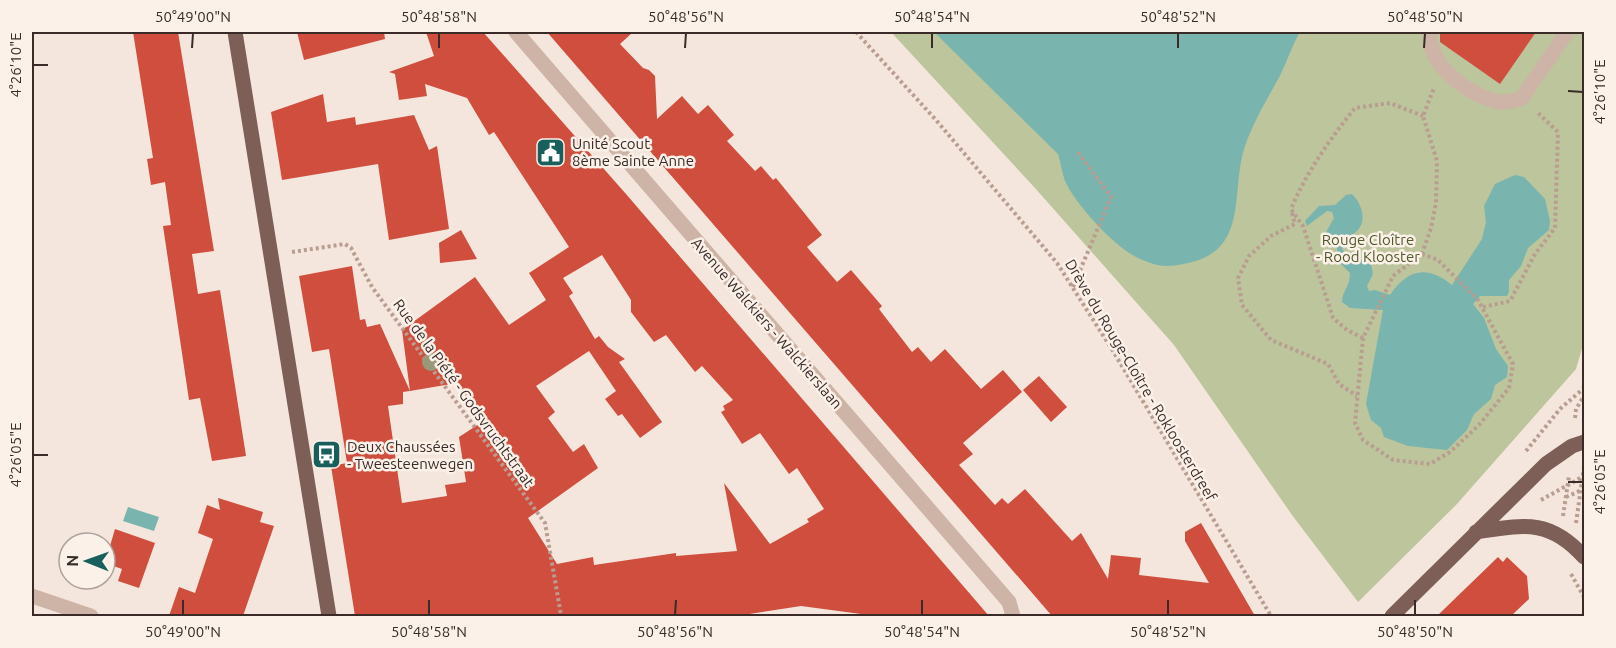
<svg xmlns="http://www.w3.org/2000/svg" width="1616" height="648" font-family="Ubuntu,sans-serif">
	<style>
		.green { fill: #bcc59b }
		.water { fill: #79b4af }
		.building { fill: #d04e3e; fill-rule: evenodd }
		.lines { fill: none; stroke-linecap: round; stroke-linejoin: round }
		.path { stroke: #ba9d91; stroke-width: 4; stroke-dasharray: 3 3; stroke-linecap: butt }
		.minor { stroke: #ceb4a7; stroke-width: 15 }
		.major { stroke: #7d5f58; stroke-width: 15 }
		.tree { fill: #99997a }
		.ticks { fill: none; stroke: #3a2b28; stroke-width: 2 }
		.labels { text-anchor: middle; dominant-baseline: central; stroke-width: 5; stroke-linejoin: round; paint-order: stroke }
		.poi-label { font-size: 15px; fill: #3a2b28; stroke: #fbf1e9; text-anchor: start }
		.park-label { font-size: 15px; fill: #4f5a29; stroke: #fbf1e9 }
		.street-label { font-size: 15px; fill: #3a2b28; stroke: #fbf1e9 }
		.neatline { fill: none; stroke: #3a2b28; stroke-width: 2 }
		.ticks-label { font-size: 15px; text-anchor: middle; fill: #3a2b28 }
	</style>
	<rect width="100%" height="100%" fill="#f4e6dc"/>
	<!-- green -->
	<path class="green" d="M891,32H1584V342L1576,369L1456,505L1358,602L1292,515L1174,345L1035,188Z"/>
	<!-- water -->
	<path class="water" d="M934,32H1300C1291,47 1286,65 1277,81C1265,103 1253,123 1245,146C1230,190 1250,250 1188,263C1166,268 1157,267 1136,257C1113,245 1076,205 1065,181C1062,173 1061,163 1058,154Z
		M1515,175L1524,177L1545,199L1550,221L1549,230L1528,248L1521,266L1509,280V292L1507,296H1480L1473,304L1484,318L1496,349L1508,366L1507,377L1495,385L1491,399L1474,414L1467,430L1447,450L1408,446L1384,437L1381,428L1371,420L1366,404L1383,310L1350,308L1342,302C1342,291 1350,287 1350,273L1338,261L1336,235L1327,236L1325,234L1334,218L1332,212L1327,211L1307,226L1305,221L1319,206L1335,205L1346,195L1352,194C1361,203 1368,220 1357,231C1353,235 1348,236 1344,239L1342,248L1349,263L1362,260L1371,265L1373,274L1367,286L1369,291L1375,290L1390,295C1407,270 1426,264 1452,285L1482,239L1486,222L1484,206L1495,184Z
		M128,507L159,517L154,531L123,521Z"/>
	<!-- building -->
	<path class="building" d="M133,32H178L214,251L192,254L198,294L220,290L246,456L212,461L200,398L189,400L163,226L171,225L165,182L151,185L147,159L153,158Z
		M297,32H384L385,39L304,60Z
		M426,32H483L626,194L989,616H876L801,606L736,616H355L331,466L347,463L329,349L312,352L299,276L352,266L360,320L365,319L367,327L380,324L410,391L403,392V404L388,406L402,503L447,496L445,485L466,482L459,437L482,422L457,383L410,391L402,330L475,277L509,325L546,300L529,273L569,247L494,132L489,135L467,98L425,84L427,96L399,100L395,74L389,72L434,56ZM602,255L631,300V312L654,342L666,335L695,372L702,366L733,400L723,406L725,410L721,412L742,444L760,433L789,474L797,468L824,509L807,519L809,522L770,544L724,483L737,551L676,556V553L594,565L593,557L557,564L528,518L598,468L584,444L573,452L548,418L555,412L536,386L589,351L616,391L605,399L618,416L622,414L640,438L662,422L619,362L625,359L608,347L599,336L595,339L569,296L573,293L563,278Z
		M547,32H633L620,44L643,68L649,70L655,76L657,119L682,96L698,114L708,105L734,135L727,141L755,171L761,166L773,180L776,178L822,235L807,247L837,282L851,270L882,306L879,309L912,352L918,347L931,362L945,349L981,389L1003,370L1022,392L963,443L973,454L959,465L995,505L1002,498L1008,504L1025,489L1072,541L1081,533L1108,579L1111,555L1141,558L1139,575L1209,583L1185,541V532L1201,523L1255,616H1052Z
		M1440,32H1536L1500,84L1440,42Z
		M323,94L327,122L355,117L356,125L414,115L429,150L437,146L449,229L389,240L378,164L282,180L271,112Z
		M461,230L477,259L440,263L439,243Z
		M1039,376L1067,407L1051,422L1023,390Z
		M218,498L263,512L260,522L274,526L243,616H169L179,587L195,593L213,539L198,533L207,505L220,510Z
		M115,529L155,543L139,588L118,581L122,569L105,563Z
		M1498,557L1503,562L1507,557L1527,576L1529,599L1511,616H1437Z"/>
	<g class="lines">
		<!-- path -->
		<path class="path" d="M856,32L936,120L1057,263L1113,351L1271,616
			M1292,213L1295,224L1271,236L1249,256L1238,278L1242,305L1271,340L1328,364L1339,384L1357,396
			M292,252L345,244L351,248L372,287L545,523L561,615
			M1422,254L1438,260L1478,300L1513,364L1509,388L1479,425L1450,452L1430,464L1393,460L1363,440L1355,423L1363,338L1393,276L1422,254L1431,228L1436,203L1437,161L1423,116L1434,88
			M1073,287L1111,197L1077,151
			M1483,307L1510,301L1535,254L1555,228L1558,132L1537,112
			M1363,338L1347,330L1333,318L1303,226L1291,209C1306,173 1330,139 1355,108L1390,103L1423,116
			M1575,418L1576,409L1584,396
			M1526,451L1560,409L1584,388
			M1566,497L1584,489
			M1541,500L1584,476
			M1563,516L1569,476
			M1576,523L1584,467
			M1571,574L1584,597"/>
		<!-- minor -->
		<path class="minor" d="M516,32L1009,602L1013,616
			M1430,32C1427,65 1469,96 1499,102C1506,103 1515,100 1522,98L1567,32
			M32,596L91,616"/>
		<!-- major -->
		<path class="major" d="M235,32L329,616
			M1476,532C1523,525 1549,518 1584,557
			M1392,616L1546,464L1572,446L1584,442"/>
	</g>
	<!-- trees -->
	<circle class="tree" cx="431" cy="362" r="9"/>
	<!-- ticks -->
	<path class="ticks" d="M192,48L193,33M439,48V33M685,48L686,33M932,48V33M1178,48V33M1424,48L1425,33M33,65H48M1568,91L1583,92M33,455H48M1568,482H1583M183,615V600M429,615V600M675,615L676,600M922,615V600M1168,615V600M1415,615V600"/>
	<!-- icons -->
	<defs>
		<symbol id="civic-square" viewBox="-11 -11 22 22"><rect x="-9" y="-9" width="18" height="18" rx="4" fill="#195f5b" stroke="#fbf1e9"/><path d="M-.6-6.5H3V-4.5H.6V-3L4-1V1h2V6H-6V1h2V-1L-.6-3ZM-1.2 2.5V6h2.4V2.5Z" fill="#fff"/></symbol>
		<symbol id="bus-square" viewBox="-11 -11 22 22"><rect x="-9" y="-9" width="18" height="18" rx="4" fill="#195f5b" stroke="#fbf1e9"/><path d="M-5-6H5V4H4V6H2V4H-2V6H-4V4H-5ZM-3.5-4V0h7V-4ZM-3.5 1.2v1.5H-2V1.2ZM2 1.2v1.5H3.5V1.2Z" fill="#fff"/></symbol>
	</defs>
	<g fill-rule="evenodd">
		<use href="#civic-square" x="534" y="136" width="33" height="33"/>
		<use href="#bus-square" x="310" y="438" width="33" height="33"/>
	</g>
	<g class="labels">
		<!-- poi labels -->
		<g class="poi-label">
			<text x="572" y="143">Unité Scout<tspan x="572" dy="17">8ème Sainte Anne</tspan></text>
			<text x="347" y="446">Deux Chaussées<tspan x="347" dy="17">- Tweesteenwegen</tspan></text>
		</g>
		<!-- park labels -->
		<g class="park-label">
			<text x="1368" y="239">Rouge Cloître<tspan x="1368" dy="17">- Rood Klooster</tspan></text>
		</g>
		<!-- street labels -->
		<g class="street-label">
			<text transform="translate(767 323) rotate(49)">Avenue Walckiers - Walckierslaan</text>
			<text transform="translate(1141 380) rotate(59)">Drève du Rouge-Cloître - Rokloosterdreef</text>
			<text transform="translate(464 393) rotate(54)">Rue de la Piété - Godsvruchtstraat</text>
		</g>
	</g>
	<!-- border -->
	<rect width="1616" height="648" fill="none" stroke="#fbf1e9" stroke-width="66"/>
	<!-- north arrow -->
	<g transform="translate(87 561) rotate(271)"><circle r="28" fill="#fbf1e9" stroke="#aea29c" stroke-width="1.5"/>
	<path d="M0-4.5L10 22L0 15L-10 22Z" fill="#195f5b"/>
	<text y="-9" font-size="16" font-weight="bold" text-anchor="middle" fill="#3a2b28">N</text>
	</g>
	<rect x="33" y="33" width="1550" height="582" class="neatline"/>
	<g class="ticks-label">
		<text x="193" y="22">50°49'00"N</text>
		<text x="439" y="22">50°48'58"N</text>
		<text x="686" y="22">50°48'56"N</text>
		<text x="932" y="22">50°48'54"N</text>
		<text x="1178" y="22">50°48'52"N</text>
		<text x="1425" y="22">50°48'50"N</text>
		<text transform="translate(16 65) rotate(-90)" y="5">4°26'10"E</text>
		<text transform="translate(1600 92) rotate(-90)" y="5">4°26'10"E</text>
		<text transform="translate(16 455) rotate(-90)" y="5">4°26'05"E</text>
		<text transform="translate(1600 482) rotate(-90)" y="5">4°26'05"E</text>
		<text x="183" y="637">50°49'00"N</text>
		<text x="429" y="637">50°48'58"N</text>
		<text x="675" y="637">50°48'56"N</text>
		<text x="922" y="637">50°48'54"N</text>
		<text x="1168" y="637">50°48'52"N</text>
		<text x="1415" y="637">50°48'50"N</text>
	</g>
</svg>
